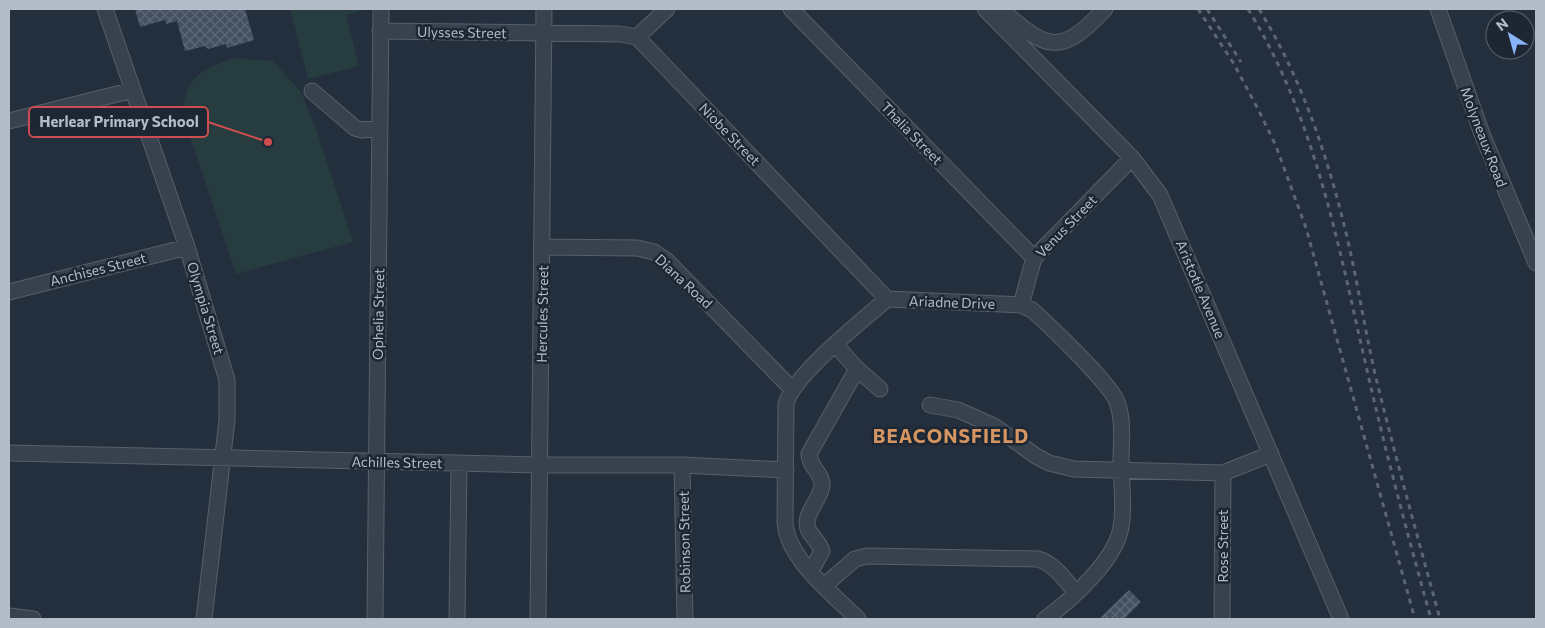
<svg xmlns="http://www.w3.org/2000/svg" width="1545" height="628" font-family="Commissioner,sans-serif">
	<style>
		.grass { fill: #263c3f }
		.building { fill: url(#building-cross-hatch) }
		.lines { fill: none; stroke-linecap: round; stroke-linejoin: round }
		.minor-casing { stroke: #565f6c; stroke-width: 17 }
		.minor { stroke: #38414e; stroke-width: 15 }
		.rail { stroke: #5a6575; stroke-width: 3; stroke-dasharray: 5 5; stroke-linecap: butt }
		.labels { text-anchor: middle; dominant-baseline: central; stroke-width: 5; stroke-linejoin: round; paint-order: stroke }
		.street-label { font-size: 14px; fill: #b4bcc9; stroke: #1d2633 }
		.district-label { font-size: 19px; font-weight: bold; letter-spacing: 1px; fill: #d59563; stroke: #1d2633 }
		.leader { fill: none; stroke: #ce4d50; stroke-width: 2 }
		.callout-dot { fill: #ce4d50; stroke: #1d2633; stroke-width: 2 }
		.callout { fill: #1d2633; stroke: #ce4d50; stroke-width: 2 }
		.callout-label { font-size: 15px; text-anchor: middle; font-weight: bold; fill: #b4bcc9 }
	</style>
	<defs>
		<pattern id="building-cross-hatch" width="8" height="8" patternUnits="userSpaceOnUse" patternTransform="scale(1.25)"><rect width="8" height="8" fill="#455162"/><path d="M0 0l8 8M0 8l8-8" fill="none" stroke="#5d6877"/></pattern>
	</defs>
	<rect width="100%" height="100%" fill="#242f3e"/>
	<!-- grass -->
	<path class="grass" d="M290,9H367L346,15L359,66L308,79Z
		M234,58L273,61L301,92L318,135L353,242L236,274L182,113C187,75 201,70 234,58Z"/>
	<!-- building -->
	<path class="building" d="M135,9H245L254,40L227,48L226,44L208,49L205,46L185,51L177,21L166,24L165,20L140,27Z
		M1129,590L1141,602L1124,619H1099Z"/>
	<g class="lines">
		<defs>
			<path id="minor" d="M105,9L187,247L227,380V420L204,619
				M791,9L1034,258
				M985,9L1132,158L1160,195L1341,619
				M1001,9C1047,51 1061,56 1105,9
				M1438,9L1482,134L1536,263
				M380,31L620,34L637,37L887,299
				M637,37L667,9
				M312,91L355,128L362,130L380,128
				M9,121L133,90
				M543,247L637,248L654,252L666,260L792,389
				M9,292L187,247
				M1021,305L1034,258L1132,158
				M857,369L880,389
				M930,405L958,410L994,426L1036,456L1049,463L1074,469L1223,473L1271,454
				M9,453L540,465H682L786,470
				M682,465L685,619
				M811,571L822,551C819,542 813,538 809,531C801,516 820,501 822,486C823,473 809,467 809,454L857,369L835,344
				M825,585L855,559L867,556L1038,559C1055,564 1065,580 1076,593
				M9,616L33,619
				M375,619L381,9
				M457,619L459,463
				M538,619L544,9
				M858,619C833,594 787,559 785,522L786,404C793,375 862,321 887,299L1021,305L1032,310C1049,325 1110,383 1117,402C1124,420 1121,443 1121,462C1121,483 1125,506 1121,527C1116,560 1071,600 1045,619
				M1222,619L1223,473"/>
		</defs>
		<!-- minor casing -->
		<use href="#minor" class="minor-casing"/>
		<!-- minor -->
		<use href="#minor" class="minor"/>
		<!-- rail -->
		<path class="rail" d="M1198,9L1234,64L1259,111L1276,146L1306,228L1415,619
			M1207,9L1241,62
			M1248,9C1316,119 1338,245 1367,370C1386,454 1408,536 1431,619
			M1259,9C1302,79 1328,157 1347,237C1358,284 1365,331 1376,378C1396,459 1418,539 1440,619"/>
	</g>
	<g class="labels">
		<!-- street labels -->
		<g class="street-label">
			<text transform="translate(462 32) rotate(1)">Ulysses Street</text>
			<text transform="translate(912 133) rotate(46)">Thalia Street</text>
			<text transform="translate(730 134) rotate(46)">Niobe Street</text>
			<text transform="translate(1484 137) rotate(69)">Molyneaux Road</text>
			<text transform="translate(1066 226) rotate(-46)">Venus Street</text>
			<text transform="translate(98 269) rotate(-14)">Anchises Street</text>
			<text transform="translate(684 281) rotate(43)">Diana Road</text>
			<text transform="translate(1201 289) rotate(67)">Aristotle Avenue</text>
			<text transform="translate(952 302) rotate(2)">Ariadne Drive</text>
			<text transform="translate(206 308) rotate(73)">Olympia Street</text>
			<text transform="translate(378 314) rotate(-89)">Ophelia Street</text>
			<text transform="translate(542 314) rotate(-89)">Hercules Street</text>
			<text transform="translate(397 462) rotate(1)">Achilles Street</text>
			<text transform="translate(684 542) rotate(-91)">Robinson Street</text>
			<text transform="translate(1222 546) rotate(-90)">Rose Street</text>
		</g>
		<!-- district labels -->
		<g class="district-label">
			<text x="951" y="435">BEACONSFIELD</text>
		</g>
	</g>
	<!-- callouts -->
	<path class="leader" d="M268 142L208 122"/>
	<circle class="callout-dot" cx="268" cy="142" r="5"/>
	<rect class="callout" x="29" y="107" width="179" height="30" rx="5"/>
	<g class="callout-label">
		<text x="119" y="127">Herlear Primary School</text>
	</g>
	<!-- border -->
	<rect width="1545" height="628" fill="none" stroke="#b4bcc9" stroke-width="20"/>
	<!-- north arrow -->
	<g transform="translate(1510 35) rotate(323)"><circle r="24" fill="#1d2633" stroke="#59626f"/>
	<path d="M0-4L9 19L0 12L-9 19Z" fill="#8ab4f8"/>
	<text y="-8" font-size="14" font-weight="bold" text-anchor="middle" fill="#b4bcc9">N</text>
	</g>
</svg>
